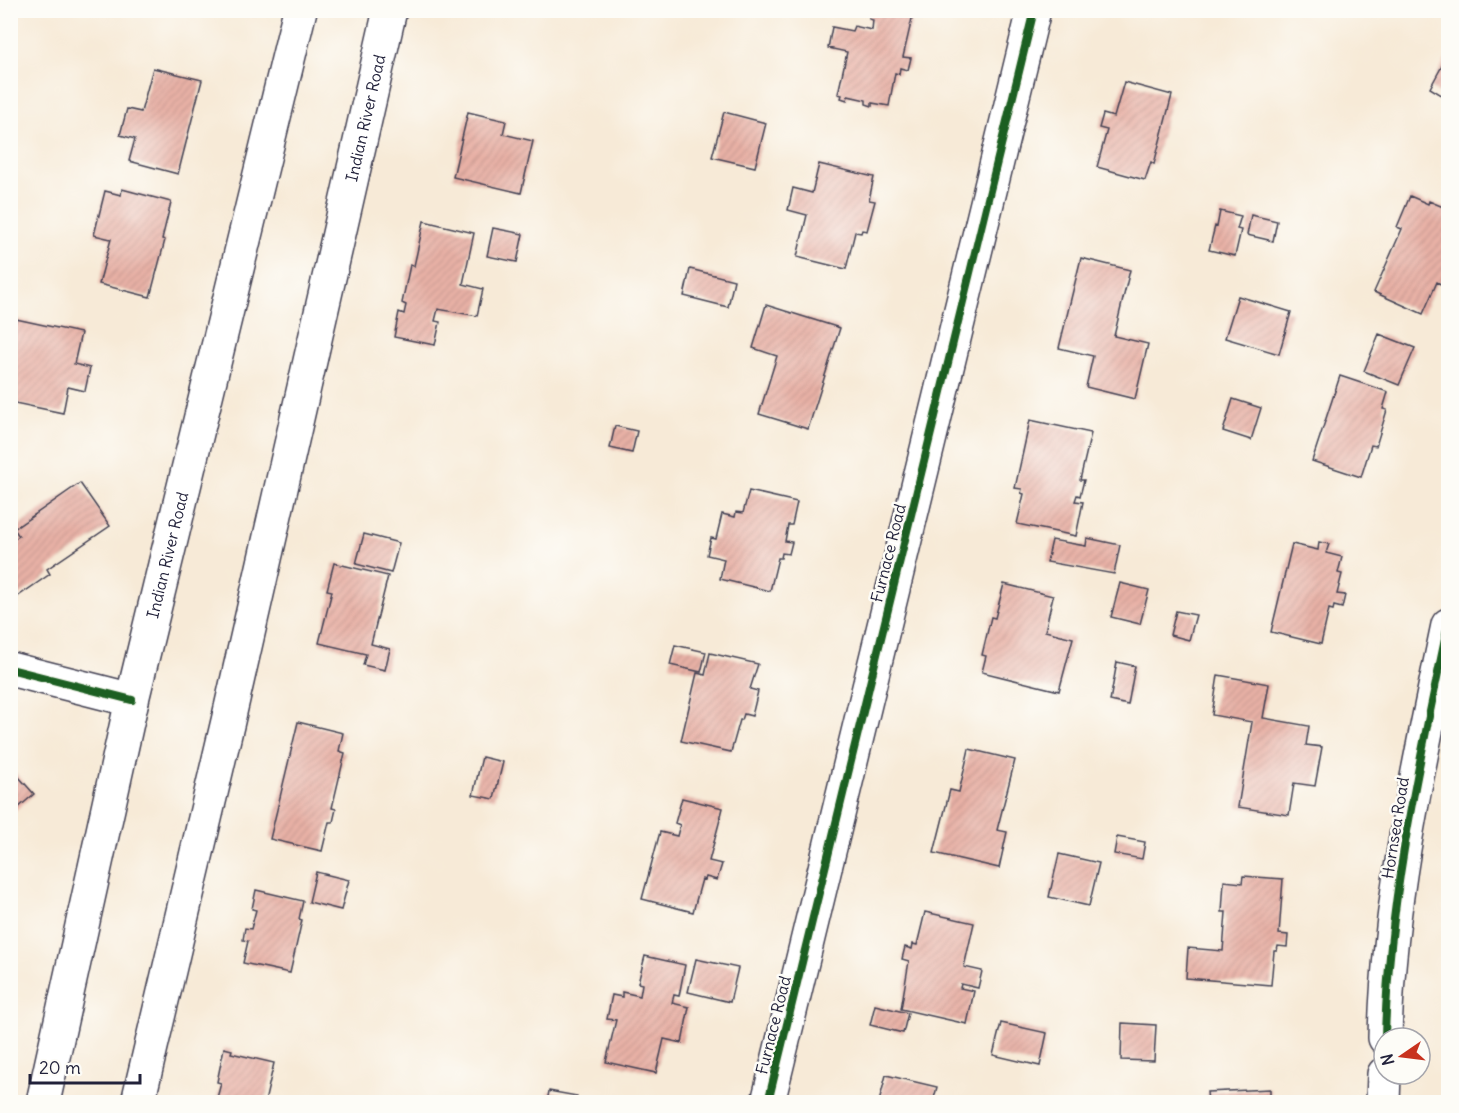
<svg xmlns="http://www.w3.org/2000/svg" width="1459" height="1113" font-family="Delius,sans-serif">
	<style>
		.building { fill: url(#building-hatch) }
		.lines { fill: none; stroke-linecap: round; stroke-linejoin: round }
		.minor-casing { stroke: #424052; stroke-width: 36 }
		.primary-casing { stroke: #424052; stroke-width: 36 }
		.minor { stroke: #fff; stroke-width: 33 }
		.primary { stroke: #fff; stroke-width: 33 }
		.cycleway-casing { stroke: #fdfcf7; stroke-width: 11 }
		.cycleway { stroke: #1b5e20; stroke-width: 8 }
		.labels { text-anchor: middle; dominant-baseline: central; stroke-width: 5; stroke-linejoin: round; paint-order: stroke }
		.street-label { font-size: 16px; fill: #22223b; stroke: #fdfcf7 }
	</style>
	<defs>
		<pattern id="building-hatch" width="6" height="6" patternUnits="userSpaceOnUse" patternTransform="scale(1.5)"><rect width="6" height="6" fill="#e8b1a6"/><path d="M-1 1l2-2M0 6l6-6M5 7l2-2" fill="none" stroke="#c79890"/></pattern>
	</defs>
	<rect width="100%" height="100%" fill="#fdfcf7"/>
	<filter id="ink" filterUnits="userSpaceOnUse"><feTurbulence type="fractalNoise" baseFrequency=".0167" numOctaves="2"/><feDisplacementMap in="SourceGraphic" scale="12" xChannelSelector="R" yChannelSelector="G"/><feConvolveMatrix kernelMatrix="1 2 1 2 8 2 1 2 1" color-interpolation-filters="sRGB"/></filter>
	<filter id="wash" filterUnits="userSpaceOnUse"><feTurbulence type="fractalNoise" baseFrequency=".008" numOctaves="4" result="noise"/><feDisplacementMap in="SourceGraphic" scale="24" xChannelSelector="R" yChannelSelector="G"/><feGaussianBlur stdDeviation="1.35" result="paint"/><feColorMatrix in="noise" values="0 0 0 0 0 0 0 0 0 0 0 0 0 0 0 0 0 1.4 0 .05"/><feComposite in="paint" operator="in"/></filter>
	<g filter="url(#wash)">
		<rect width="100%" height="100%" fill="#f7ead7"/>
		<g id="blocks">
			<!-- building -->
			<path class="building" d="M871,10H914L903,57L911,58L908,70L900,68L899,74L895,73L889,106L872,103V106L866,104V100L848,96L847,100L841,98L842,95L838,94L847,52L828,48L832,27L852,31L854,26L872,30L873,20L869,19Z
				M1448,55V99L1430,88Z
				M153,68L202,80L178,174L129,161L135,139L120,135L127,109L141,112Z
				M1124,82L1172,95L1154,164L1151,162L1145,180L1097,167L1107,130L1099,128L1103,114L1114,117Z
				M468,112L506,121L503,134L533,141L521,193L453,177Z
				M724,112L766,123L755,167L712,157Z
				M819,164L874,177L869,200L875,201L867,231L862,230L861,233L855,232L846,269L797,257L807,215L788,210L793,188L812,193Z
				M122,189L171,202L162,239L165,240L150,297L99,284L111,239L94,235L105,191L121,195Z
				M1410,196L1428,204L1429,201L1448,209V288L1437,282L1423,314L1374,292L1402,229L1397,227Z
				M1220,211L1241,216L1237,229L1241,230L1235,256L1209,250L1215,226L1217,227Z
				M1251,215L1277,221L1273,241L1247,235Z
				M424,221L474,233L463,284L483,289L477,316L438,309L435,321L440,322L435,345L394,337L399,312L404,314L406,305L402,303L410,265L414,266Z
				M493,228L523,234L517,262L487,256Z
				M1081,258L1130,270L1114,336L1148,344L1135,399L1086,387L1093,356L1059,348Z
				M690,269L734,280L728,307L684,296Z
				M1238,296L1291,312L1279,354L1225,338Z
				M766,305L840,328L808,429L759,414L777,356L753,348Z
				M16,319L81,333L74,364L90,368L85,391L68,387L63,413L10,402V329H14Z
				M1379,334L1415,348L1399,385L1364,371Z
				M1340,376L1388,392L1383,409L1387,410L1376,446L1371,445L1361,477L1312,461Z
				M1233,399L1261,408L1251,440L1223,431Z
				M1030,420L1091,433L1080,480H1084L1080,496L1077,495L1075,501L1083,502L1076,536L1017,524L1024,494L1021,493L1022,489L1015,488Z
				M615,426L637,431L632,453L610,448Z
				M80,483L110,526L47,569L50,574L11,601L10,542L19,536L14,529Z
				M749,491L797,502L792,525H788L785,541L792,542L789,554L782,553L781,558H778L770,591L720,579L724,559L707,555L711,538L716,539L722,514L735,517L736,512L743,513Z
				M364,534L399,543L391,573L356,564Z
				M1087,538L1120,545L1114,574L1047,562L1052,540L1086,546Z
				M1319,542L1329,544L1326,553L1342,557L1338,573L1342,574L1337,594L1345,595L1342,608L1334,606L1333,610L1329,609L1321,644L1271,632L1292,544L1318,550Z
				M334,563L388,576L371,644L390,649L385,670L363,665L366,654L319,643L332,591L327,590Z
				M1120,583L1149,590L1140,624L1111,617Z
				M1004,584L1053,596L1045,631L1073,638L1059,691L982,672L986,656L982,655L991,617L995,618Z
				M1176,611L1196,615L1189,640L1170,635Z
				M675,645L706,652L701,672L670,665Z
				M710,653L758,664L750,689L758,691L752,716L744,714L742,720H740L731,752L681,741L697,673L705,675Z
				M1117,662L1135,666L1128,705L1110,701Z
				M1218,675L1269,684L1263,718L1309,726L1306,745L1322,747L1315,786L1294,783L1289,815L1238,807L1252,722L1212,715Z
				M298,722L343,733L339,751L345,753L332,808L336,809L333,822H329L322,851L270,839Z
				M969,749L1015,760L997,830L1007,832L999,868L934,853L950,790L959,792Z
				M482,757L503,762L494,799L473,795Z
				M10,767L34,794L10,815Z
				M682,798L723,808L709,861L722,864L717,880L706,877L705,880L702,879L693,912L642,899L660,832L677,836L680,825L675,823Z
				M1117,837L1145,842L1142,859L1114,854Z
				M1059,854L1099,863L1089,906L1049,897Z
				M316,872L349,880L341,910L309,902Z
				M1243,876L1283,879L1279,934L1288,935L1287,947L1278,946L1277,951H1274L1271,985L1186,978L1188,948L1223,951L1226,912H1222L1224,881L1242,883Z
				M256,890L303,901L299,919L302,920L290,973L243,963L248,941L243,940L245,928L251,929L256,910L252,909Z
				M925,912L974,923L964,967L982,971L978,988L961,984L960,988L974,991L967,1024L901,1009L909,961L902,959L905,947L912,949L913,944L917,945Z
				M645,956L685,965L679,996L674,995L672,1003L689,1007L682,1043L664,1039L656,1073L606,1062L616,1020L607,1019L612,995L622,997V992L640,996L642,984L638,983Z
				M696,959L738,968L730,1002L688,992Z
				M875,1005L908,1013L903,1033L870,1025Z
				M1001,1023L1047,1033L1040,1066L993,1055Z
				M1122,1023L1156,1025L1154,1061L1121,1060Z
				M224,1048L232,1050L231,1053L274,1063L265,1102H216L221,1083L217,1082Z
				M886,1075L937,1087L933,1102H879Z
				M1270,1089V1102H1208L1207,1092Z
				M549,1091L577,1096L575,1102H547Z"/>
		</g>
	</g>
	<g filter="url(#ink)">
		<use href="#blocks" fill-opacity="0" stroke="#424052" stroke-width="1.5"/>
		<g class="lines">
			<defs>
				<path id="minor" d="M10,669L132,700
					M1385,1038C1388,900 1420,760 1448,625
					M768,1102L1034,10
					M1383,1102L1384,1074"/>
				<g id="primary">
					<path id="s1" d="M43,1102L132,700L300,10"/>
					<path id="s2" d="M138,1102L228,721L390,10"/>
				</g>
			</defs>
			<!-- minor casing -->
			<use href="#minor" class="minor-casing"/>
			<!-- primary casing -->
			<use href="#primary" class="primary-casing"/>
			<!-- minor -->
			<use href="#minor" class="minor"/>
			<!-- primary -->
			<use href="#primary" class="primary"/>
			<defs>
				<path id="cycleway" d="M10,669L132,700
					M1385,1038C1388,900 1420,760 1448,625
					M768,1102L1034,10"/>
			</defs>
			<!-- cycleway casing -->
			<use href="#cycleway" class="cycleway-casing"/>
			<!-- cycleway -->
			<use href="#cycleway" class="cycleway"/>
		</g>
	</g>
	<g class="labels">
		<!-- street labels -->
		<g class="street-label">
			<text stroke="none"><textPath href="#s2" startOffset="1010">Indian River Road</textPath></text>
			<text transform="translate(888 553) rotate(-76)">Furnace Road</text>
			<text stroke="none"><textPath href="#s1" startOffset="561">Indian River Road</textPath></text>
			<text transform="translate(1395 828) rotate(-81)">Hornsea Road</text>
			<text transform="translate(773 1025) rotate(-76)">Furnace Road</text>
		</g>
	</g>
	<!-- margin -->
	<rect width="1459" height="1113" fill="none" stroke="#fdfcf7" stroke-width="36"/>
	<!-- north arrow -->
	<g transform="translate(1402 1056) rotate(256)"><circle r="28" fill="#fdfcf7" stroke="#a5a5ac" stroke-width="1.5"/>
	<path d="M0-4.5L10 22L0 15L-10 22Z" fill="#c8321e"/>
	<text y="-9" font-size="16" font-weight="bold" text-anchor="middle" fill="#22223b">N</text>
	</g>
	<!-- scale -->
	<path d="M30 1074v9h110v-9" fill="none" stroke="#22223b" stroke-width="3"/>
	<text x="39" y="1074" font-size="18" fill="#22223b" stroke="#fdfcf7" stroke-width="4.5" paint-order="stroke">20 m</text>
</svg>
